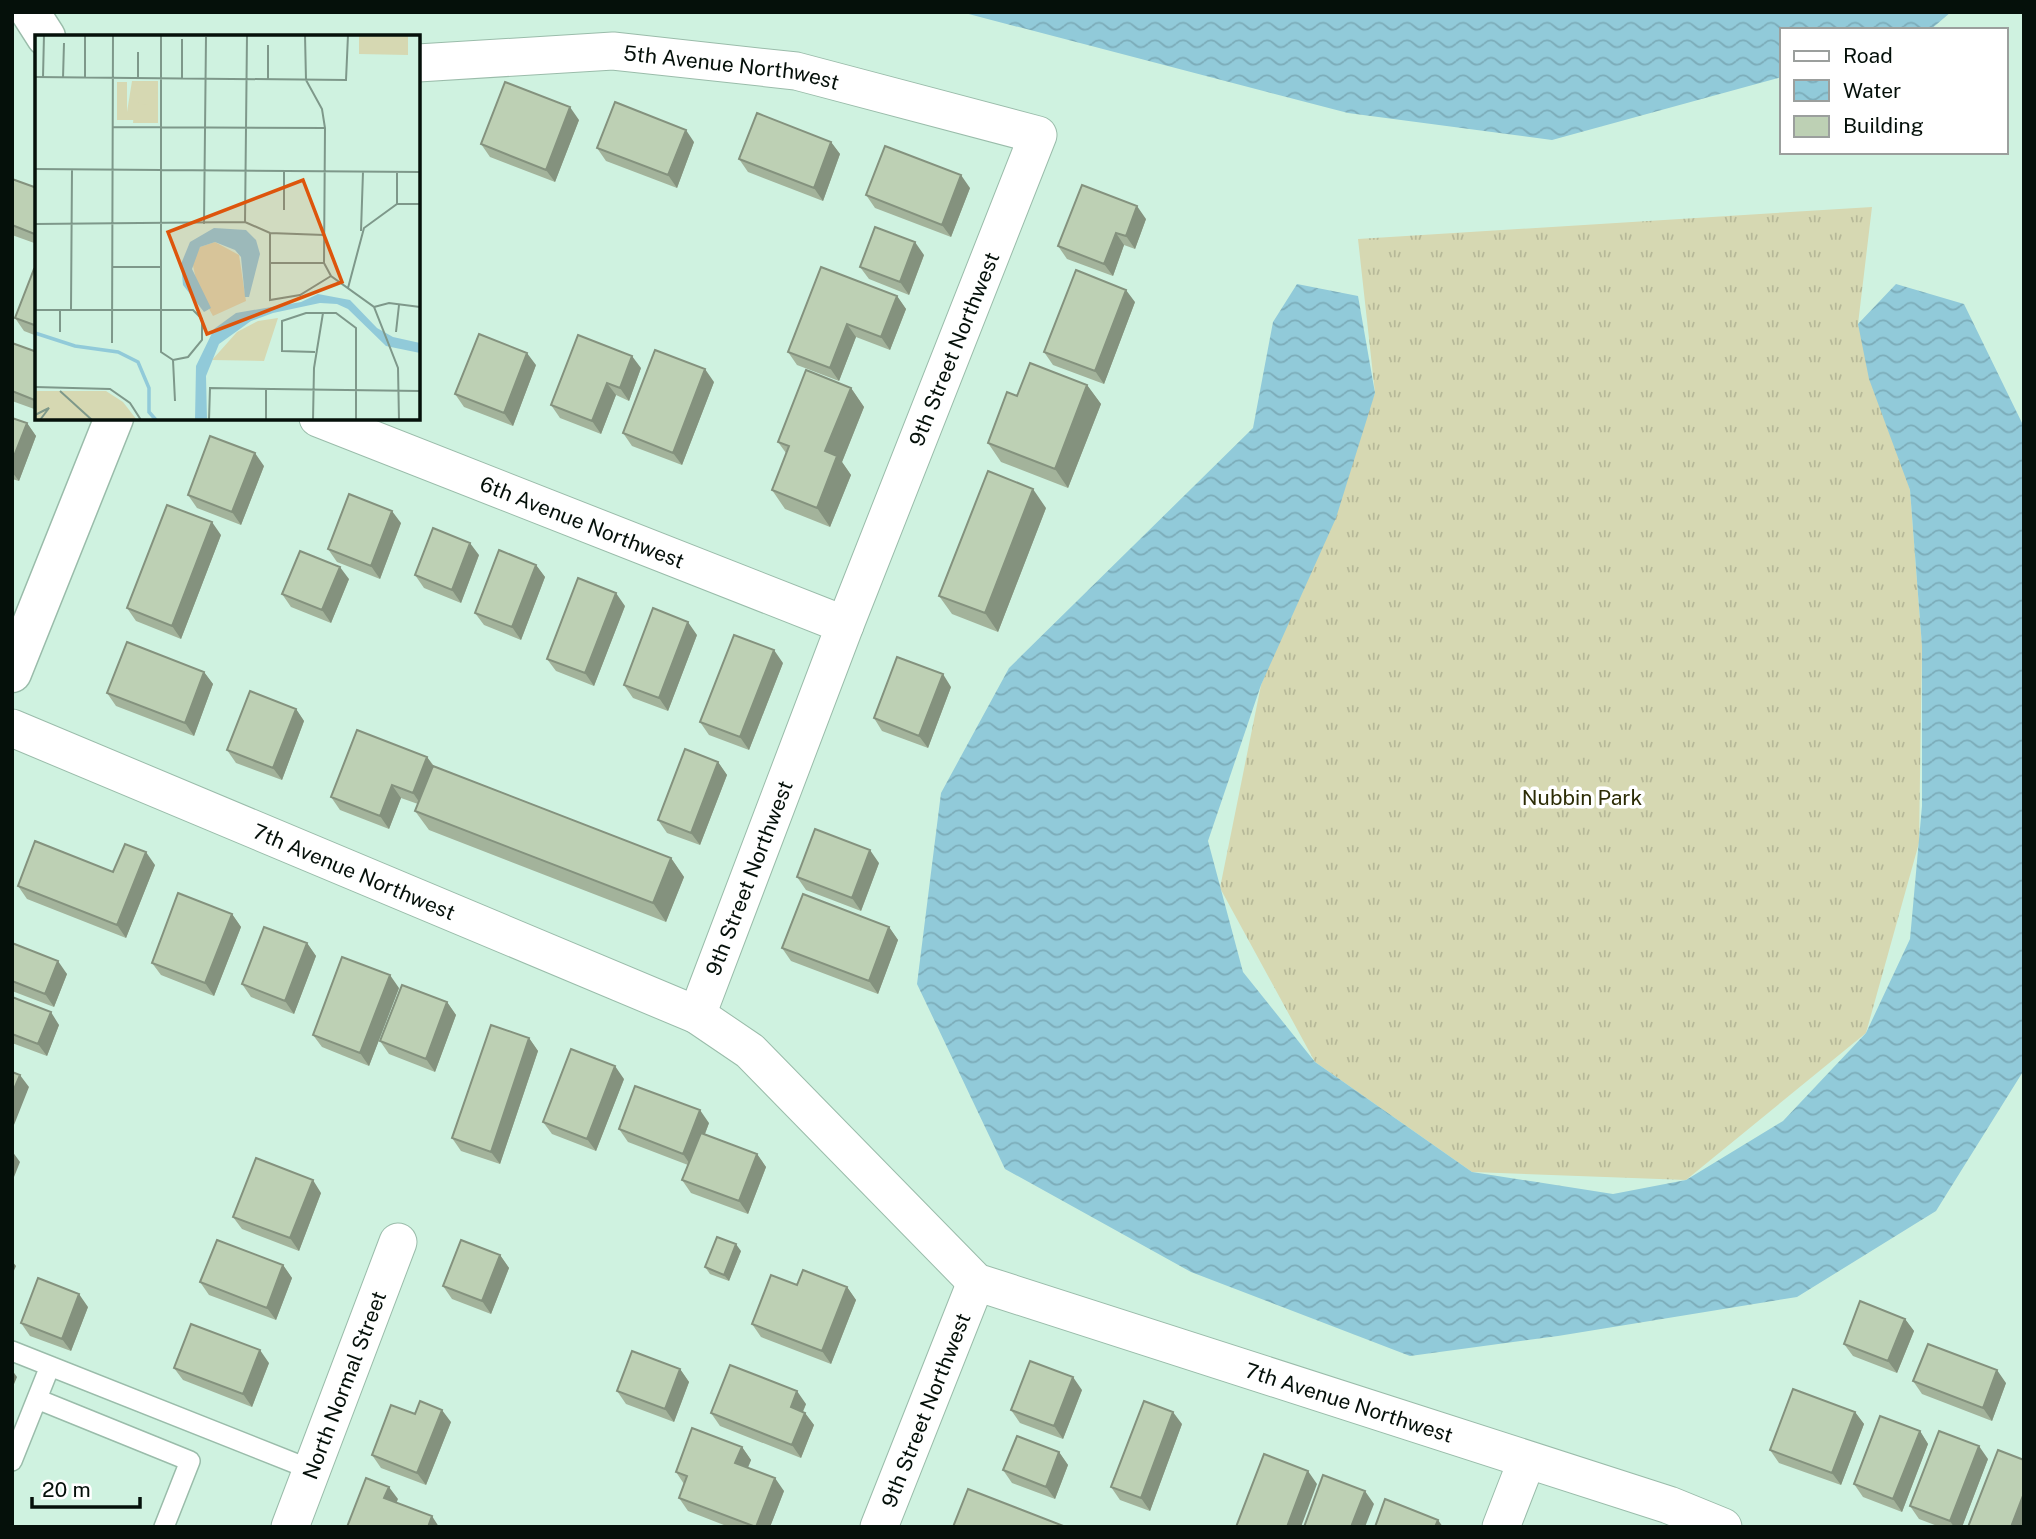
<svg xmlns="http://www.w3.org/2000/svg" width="2036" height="1539" font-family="'Public Sans',sans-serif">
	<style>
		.grass { fill: url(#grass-tufts) }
		.water { fill: url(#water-waves) }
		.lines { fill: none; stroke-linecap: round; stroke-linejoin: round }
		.service-casing { stroke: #9abcaa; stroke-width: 22 }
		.minor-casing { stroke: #9abcaa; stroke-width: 39 }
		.tertiary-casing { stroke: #9abcaa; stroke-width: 41 }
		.service { stroke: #fff; stroke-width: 19 }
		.minor { stroke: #fff; stroke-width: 37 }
		.tertiary { stroke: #fff; stroke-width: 38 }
		.wall { fill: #a3b39b }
		.shaded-wall { fill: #84927e }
		.building { fill: #bdd0b4; stroke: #84927e; stroke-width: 2 }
		.labels { text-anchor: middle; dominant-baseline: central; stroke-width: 7; stroke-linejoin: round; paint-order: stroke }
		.street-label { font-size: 21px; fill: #05100a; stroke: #fff }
		.park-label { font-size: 21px; fill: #2c2c06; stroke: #fff }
		.inset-river { fill: none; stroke: #91cad9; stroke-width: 3.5 }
		.inset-road { fill: none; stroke: #7e988a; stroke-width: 2 }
		.view { fill: #dd550c; fill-opacity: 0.15; stroke: #dd550c; stroke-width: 3.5 }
		.inset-edge { fill: none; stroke: #05100a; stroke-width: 3.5 }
	</style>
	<defs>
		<pattern id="grass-tufts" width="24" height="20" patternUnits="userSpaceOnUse" patternTransform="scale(1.75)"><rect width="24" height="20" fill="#d6d8b2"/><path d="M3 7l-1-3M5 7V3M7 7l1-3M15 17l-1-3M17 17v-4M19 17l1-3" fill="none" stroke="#b6b898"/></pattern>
		<pattern id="water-waves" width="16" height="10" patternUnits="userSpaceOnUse" patternTransform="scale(1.75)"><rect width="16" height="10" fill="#91cad9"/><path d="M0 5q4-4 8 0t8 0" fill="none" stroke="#7cacb9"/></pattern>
	</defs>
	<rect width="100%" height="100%" fill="#cff2e0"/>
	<!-- grass -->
	<path class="grass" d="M1872,207L1858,324L1910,490L1922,646L1919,843L1866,1033L1686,1180L1472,1172L1315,1062L1220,888L1261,685L1375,393L1358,239Z"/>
	<!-- water -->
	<path class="water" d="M961,12H1951L1930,30H1782V77L1552,140L1348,113Z
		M1297,284L1358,296L1375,393L1336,518L1261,685L1208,841L1243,972L1315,1062L1472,1172L1613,1194L1686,1180L1783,1121L1866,1033L1910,939L1922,806V646L1910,490L1869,379L1858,324L1896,284L1964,304L2024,427V1070L1936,1211L1797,1297L1558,1336L1410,1356L1191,1272L1005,1169L917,984L941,793L1009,668L1253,428L1273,322Z"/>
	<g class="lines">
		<defs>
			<path id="service" d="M12,1351L312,1470
				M37,1399L190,1461L164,1527
				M12,1461L50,1366"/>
			<g id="minor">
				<path id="s1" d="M418,63L613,51L796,71L1038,135L845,625L697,1015"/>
				<path id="s2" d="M318,418L845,625"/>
				<path id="s3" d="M12,728L697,1015L750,1051L976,1282L1669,1505L1723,1527"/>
				<path id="s4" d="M290,1527L398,1242"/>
				<path id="s5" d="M879,1527L976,1282"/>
				<path d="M1501,1527L1527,1460"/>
			</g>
			<path id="tertiary" d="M30,12L46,37
				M12,673L114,418"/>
		</defs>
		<!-- service casing -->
		<use href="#service" class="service-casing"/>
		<!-- minor casing -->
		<use href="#minor" class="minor-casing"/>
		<!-- tertiary casing -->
		<use href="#tertiary" class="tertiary-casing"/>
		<!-- service -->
		<use href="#service" class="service"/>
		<!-- minor -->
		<use href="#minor" class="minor"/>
		<!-- tertiary -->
		<use href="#tertiary" class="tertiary"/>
	</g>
	<!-- wall -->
	<path class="wall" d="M579,120L555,182L490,157L481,144Z
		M694,142L677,188L606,161L597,148Z
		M831,142L840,154L823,201L748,172L739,159Z
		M12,179L37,188V244L12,235Z
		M970,188L951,237L875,208L866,195Z
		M1146,219L1135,249L1124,245L1113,276L1067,259L1058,246Z
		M924,255L909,295L869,279L860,267Z
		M37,270V336L24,331L15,318Z
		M897,296L906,309L890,350L856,337L839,381L797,365L788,352Z
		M1135,302L1104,384L1053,365L1044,352Z
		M12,343L37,352V410L12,401Z
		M536,365L513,426L464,407L455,394Z
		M641,368L629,401L616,395L601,434L560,418L551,405Z
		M714,382L682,465L632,446L623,433Z
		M1087,385L1101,404L1068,488L1001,462L988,443L1017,396Z
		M851,388L864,407L842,462L851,475L830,527L785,509L772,490L786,453L778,442Z
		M12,418L27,423L36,436L19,481L12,479Z
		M264,466L241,525L197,508L188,495Z
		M1046,508L998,632L952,614L939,596Z
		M401,523L380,579L337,562L328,549Z
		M221,535L181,639L136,621L127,608Z
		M479,555L461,603L424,588L415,575Z
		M536,565L545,577L521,640L484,625L475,613Z
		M349,579L331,623L291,607L282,594Z
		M625,606L594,686L556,671L547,659Z
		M697,635L668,711L633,698L624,685Z
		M783,663L749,750L709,735L700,722Z
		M204,672L213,684L194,736L116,706L107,693Z
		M951,687L928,748L882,731L874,718Z
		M296,709L304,721L282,780L236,763L227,750Z
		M427,757L434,766L671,858L684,877L666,922L429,830L415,811L418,804L401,798L389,829L340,810L331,797Z
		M718,762L727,775L700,845L667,833L658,820Z
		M879,863L861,911L806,890L797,877Z
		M155,865L126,938L27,899L18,886Z
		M232,914L241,927L214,996L161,975L152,963Z
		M889,927L898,940L878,994L791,961L782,948Z
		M12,943L67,974L54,1007L12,991Z
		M307,943L316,956L294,1014L251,997L242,984Z
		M399,988L369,1066L322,1047L313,1035Z
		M12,997L59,1025L47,1056L12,1043Z
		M447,1002L456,1015L435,1072L389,1054L380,1041Z
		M529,1038L538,1051L500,1164L461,1151L452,1138Z
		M624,1079L596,1151L552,1134L543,1122Z
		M709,1123L705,1134L757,1154L766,1167L748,1214L691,1193L682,1180L688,1165L628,1142L619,1129Z
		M321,1193L299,1251L242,1229L233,1217Z
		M741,1251L729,1281L710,1274L705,1267Z
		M500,1255L509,1268L491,1314L452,1299L443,1286Z
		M283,1265L292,1278L276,1320L209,1295L200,1282Z
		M847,1287L856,1300L831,1364L761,1337L752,1324Z
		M88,1307L71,1351L30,1336L21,1323Z
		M1905,1319L1914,1331L1897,1373L1853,1356L1844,1344Z
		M269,1363L252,1407L183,1380L174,1368Z
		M680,1369L689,1382L674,1422L626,1404L617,1391Z
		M1913,1381L2006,1383L1992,1421L1922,1394Z
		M1082,1390L1063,1439L1020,1423L1011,1410Z
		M806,1404L803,1412L805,1413L814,1425L801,1458L720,1426L711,1413Z
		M1855,1412L1864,1424L1841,1485L1779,1463L1770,1450Z
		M415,1414L451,1422L426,1485L381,1468L372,1455Z
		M1182,1424L1150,1511L1120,1500L1111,1487Z
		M1920,1431L1928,1444L1902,1512L1863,1497L1854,1484Z
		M742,1447L751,1460L748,1468L784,1491L770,1527H729L688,1511L679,1498L684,1484L676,1472Z
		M1059,1452L1068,1465L1055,1499L1012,1483L1003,1470Z
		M1988,1459L1962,1527H1940L1919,1519L1910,1506Z"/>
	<!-- shaded-wall -->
	<path class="shaded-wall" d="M570,107L579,120L555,182L546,170Z
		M686,130L694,142L677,188L668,175Z
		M831,142L840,154L823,201L814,188Z
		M961,175L970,188L951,237L942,225Z
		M1137,206L1146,219L1135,249L1126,236Z
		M1116,233L1124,245L1113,276L1104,264Z
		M915,242L924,255L909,295L900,282Z
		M1126,290L1135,302L1104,384L1095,371Z
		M897,296L906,309L890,350L881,337Z
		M847,324L856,337L839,381L830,368Z
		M527,353L536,365L513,426L504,413Z
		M632,356L641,368L629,401L620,388Z
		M705,369L714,382L682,465L673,453Z
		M607,383L616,395L601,434L592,421Z
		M1087,385L1101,404L1068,488L1055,469Z
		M851,388L864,407L842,462L851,475L830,527L817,508L825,451Z
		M27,423L36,436L19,481L12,472V461Z
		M255,453L264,466L241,525L232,512Z
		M1033,489L1046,508L998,632L985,613Z
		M392,511L401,523L380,579L371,566Z
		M212,522L221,535L181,639L172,626Z
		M470,543L479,555L461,603L452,590Z
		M536,565L545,577L521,640L512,627Z
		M340,567L349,579L331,623L322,610Z
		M616,593L625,606L594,686L585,673Z
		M688,622L697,635L668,711L659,698Z
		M774,650L783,663L749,750L740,737Z
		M204,672L213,684L194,736L185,723Z
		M943,674L951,687L928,748L919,736Z
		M296,709L304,721L282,780L273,768Z
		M427,757L436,770L422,806L413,793Z
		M718,762L727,775L700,845L691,833Z
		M392,785L401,798L389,829L380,816Z
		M870,850L879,863L861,911L852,898Z
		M146,852L155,865L126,938L117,925Z
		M671,858L684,877L666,922L653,903Z
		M232,914L241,927L214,996L205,983Z
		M889,927L898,940L878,994L869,981Z
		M307,943L316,956L294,1014L285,1001Z
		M58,961L67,974L54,1007L45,994Z
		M390,975L399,988L369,1066L360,1053Z
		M447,1002L456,1015L435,1072L426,1059Z
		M51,1012L59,1025L47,1056L38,1044Z
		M529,1038L538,1051L500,1164L491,1152Z
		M615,1066L624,1079L596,1151L587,1139Z
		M20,1075L29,1087L12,1130V1094Z
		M700,1110L709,1123L692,1167L683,1154Z
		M12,1151L20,1162L12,1182Z
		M757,1154L766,1167L748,1214L739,1201Z
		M313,1180L321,1193L299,1251L290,1238Z
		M736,1244L741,1251L729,1281L724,1275Z
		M500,1255L509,1268L491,1314L482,1301Z
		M12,1261L16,1266L12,1275Z
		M283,1265L292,1278L276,1320L267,1308Z
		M847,1287L856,1300L831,1364L822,1351Z
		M79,1294L88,1307L71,1351L62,1339Z
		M1905,1319L1914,1331L1897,1373L1888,1361Z
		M260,1350L269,1363L252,1407L243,1394Z
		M680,1369L689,1382L674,1422L665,1409Z
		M12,1370L17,1377L12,1389Z
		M1997,1370L2006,1383L1992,1421L1983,1408Z
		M1073,1377L1082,1390L1063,1439L1054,1426Z
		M797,1391L806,1404L799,1420L791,1407Z
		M442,1410L451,1422L426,1485L417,1473Z
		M1173,1412L1182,1424L1150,1511L1141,1498Z
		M1855,1412L1864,1424L1841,1485L1832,1473Z
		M805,1413L814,1425L801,1458L792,1445Z
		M1920,1431L1928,1444L1902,1512L1893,1499Z
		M1979,1446L1988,1459L1962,1527H1954L1950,1521Z
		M742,1447L751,1460L744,1476L735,1463Z
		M1059,1452L1068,1465L1055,1499L1046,1487Z
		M1308,1471L1317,1484L1301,1527H1287Z
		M775,1478L784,1491L770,1527H756Z
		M389,1487L398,1499L393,1511L384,1498Z
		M1365,1491L1374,1504L1365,1527H1351Z
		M2024,1493V1527H2011Z
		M432,1516L439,1527H428Z
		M1438,1520L1443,1527H1435Z"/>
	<!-- building -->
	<path class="building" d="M505,82L570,107L546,170L481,144Z
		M615,102L686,130L668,175L597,148Z
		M757,113L831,142L814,188L739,159Z
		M885,146L961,175L942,225L866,195Z
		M12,179L37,188V235L12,225Z
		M1082,185L1137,206L1126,236L1116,233L1104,264L1058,246Z
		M875,227L915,242L900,282L860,267Z
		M821,267L897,296L881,337L847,324L830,368L788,352Z
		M34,269L37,270V326L15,318Z
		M1076,270L1126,290L1095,371L1044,352Z
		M479,334L527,353L504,413L455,394Z
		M578,335L632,356L620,388L607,383L592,421L551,405Z
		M12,343L37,352V401L12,391Z
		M655,350L705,369L673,453L623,433Z
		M1030,363L1087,385L1055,469L988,443L1007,392L1017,396Z
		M806,370L851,388L825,451L837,456L817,508L772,490L789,446L778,442Z
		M12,418L27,423L12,461Z
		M210,436L255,453L232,512L188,495Z
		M988,471L1033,489L985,613L939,596Z
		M349,494L392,511L371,566L328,549Z
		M167,505L212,522L172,626L127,608Z
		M433,528L470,543L452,590L415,575Z
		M499,550L536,565L512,627L475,613Z
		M300,551L340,567L322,610L282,594Z
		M578,578L616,593L585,673L547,659Z
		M653,608L688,622L659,698L624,685Z
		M734,635L774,650L740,737L700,722Z
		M127,642L204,672L185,723L107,693Z
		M897,657L943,674L919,736L874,718Z
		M250,691L296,709L273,768L227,750Z
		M357,730L427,757L413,793L392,785L380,816L331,797Z
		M685,749L718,762L691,833L658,820Z
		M433,766L671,858L653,903L415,811Z
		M815,829L870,850L852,898L797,877Z
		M35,841L113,872L125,844L146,852L117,925L18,886Z
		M178,893L232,914L205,983L152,963Z
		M803,894L889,927L869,981L782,948Z
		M264,927L307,943L285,1001L242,984Z
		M12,943L58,961L45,994L12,981Z
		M342,957L390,975L360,1053L313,1035Z
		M402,985L447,1002L426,1059L380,1041Z
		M12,997L51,1012L38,1044L12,1034Z
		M491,1025L529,1038L491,1152L452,1138Z
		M571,1049L615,1066L587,1139L543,1122Z
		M12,1072L20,1075L12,1094Z
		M635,1086L700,1110L683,1154L619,1129Z
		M701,1133L757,1154L739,1201L682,1180Z
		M256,1158L313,1180L290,1238L233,1217Z
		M717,1237L736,1244L724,1275L705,1267Z
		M217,1240L283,1265L267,1308L200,1282Z
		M461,1240L500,1255L482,1301L443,1286Z
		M803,1270L847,1287L822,1351L752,1324L771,1275L797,1285Z
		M38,1278L79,1294L62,1339L21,1323Z
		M1860,1301L1905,1319L1888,1361L1844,1344Z
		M191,1324L260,1350L243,1394L174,1368Z
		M1928,1344L1997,1370L1983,1408L1913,1381Z
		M632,1351L680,1369L665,1409L617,1391Z
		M1030,1361L1073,1377L1054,1426L1011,1410Z
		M730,1365L797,1391L791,1407L805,1413L792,1445L711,1413Z
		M1793,1389L1855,1412L1832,1473L1770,1450Z
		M420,1401L442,1410L417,1473L372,1455L391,1405L415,1414Z
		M1144,1401L1173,1412L1141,1498L1111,1487Z
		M1880,1416L1920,1431L1893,1499L1854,1484Z
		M692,1428L742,1447L735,1463L775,1478L756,1527L679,1498L687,1476L676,1472Z
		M1939,1431L1979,1446L1950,1521L1910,1506Z
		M1017,1436L1059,1452L1046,1487L1003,1470Z
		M1998,1450L2024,1460V1493L2011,1527H1968Z
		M1264,1454L1308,1471L1287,1527H1236Z
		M1323,1475L1365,1491L1351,1527H1304Z
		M366,1478L389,1487L384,1498L432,1516L428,1527H347Z
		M968,1489L1066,1527H953Z
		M1385,1499L1438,1520L1435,1527H1375Z"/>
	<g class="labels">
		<!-- street labels -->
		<g class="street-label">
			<text stroke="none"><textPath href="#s1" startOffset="315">5th Avenue Northwest</textPath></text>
			<text transform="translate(954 349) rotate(-68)">9th Street Northwest</text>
			<text stroke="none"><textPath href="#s2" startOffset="284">6th Avenue Northwest</textPath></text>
			<text stroke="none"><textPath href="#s3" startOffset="371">7th Avenue Northwest</textPath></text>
			<text transform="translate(749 878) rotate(-69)">9th Street Northwest</text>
			<text stroke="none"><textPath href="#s4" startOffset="152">North Normal Street</textPath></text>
			<text stroke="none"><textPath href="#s3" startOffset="1522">7th Avenue Northwest</textPath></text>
			<text stroke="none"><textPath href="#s5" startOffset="126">9th Street Northwest</textPath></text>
		</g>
		<!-- park labels -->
		<g class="park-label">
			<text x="1582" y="797">Nubbin Park</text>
		</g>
	</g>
	<!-- overview -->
	<g transform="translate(35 35)">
		<rect width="385" height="385" fill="#cff2e0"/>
		<path d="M97,46H123V88H98L99,77H92ZM180,207L204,220L211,266L178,281L163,254L157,226L165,212ZM243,283L229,326L177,325L202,297L223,286ZM0,356H71L88,367L102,385H0Z" fill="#d6d8b2"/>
		<path d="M82,47H92V77H99V85H82Z" fill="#d6d8b2"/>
		<path d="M324,0H373V20L324,19ZM98 58a12 12 0 1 1 24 0a12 12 0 1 1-24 0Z" fill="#d6d8b2"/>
		<path d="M179,193L211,195L221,205L225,219L214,262H210L206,222L200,215L180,207L165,212L157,234L176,273L169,277L148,250L146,229L155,207ZM283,259L315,265L342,293L358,302L385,308V318L351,311L313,274L302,269L285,268L238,278L216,286L184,309L171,341L172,385H160L161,331L179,294L201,278L266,267Z" fill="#91cad9"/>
		<path class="inset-river" d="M0,298L40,311L83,317L103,327L114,353V377L121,385"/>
		<path class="inset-road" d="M50,0V43M126,0V317L138,325L140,366M270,0L271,45L287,74L290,93L289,228L296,241L339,272L363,333L364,385M233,10V44M0,42L311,45L313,0M8,42L9,0M28,43L29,8M103,43V17M147,43V4M78,92L290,93M0,134L385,137M249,136V175M362,169V137M210,187L212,0M0,189L210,187L235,198L289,200M169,189L171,2M326,196L328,137M235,198V265L265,260L296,241M235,228H289M77,232H126M313,253L329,193L362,169H385M339,272L354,268L385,272M0,275H158L167,284V305L153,322L138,325M25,275V297M36,275L37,134M361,297L364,270M77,308L78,0M280,317L247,316V286L271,278H301L321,293V385M0,352L75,354L95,368L106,385M25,356L57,385M0,380L14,373L5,385M174,385L175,353L385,356M231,385V354M278,385L279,333L288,278"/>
		<path class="view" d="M268,145L307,247L172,299L133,197Z"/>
		<rect width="385" height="385" class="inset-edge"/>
	</g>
	<!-- border -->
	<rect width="2036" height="1539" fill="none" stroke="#05100a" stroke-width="28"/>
	<!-- legend -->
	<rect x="1780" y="28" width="228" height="126" fill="#ffffff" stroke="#9b9f9d" stroke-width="2"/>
	<rect x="1794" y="51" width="35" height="10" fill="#ffffff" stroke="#9b9f9d" stroke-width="2"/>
	<text x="1843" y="63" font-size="21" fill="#05100a">Road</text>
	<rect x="1794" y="80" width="35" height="21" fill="url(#water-waves)" stroke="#9b9f9d" stroke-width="2"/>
	<text x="1843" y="98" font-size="21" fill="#05100a">Water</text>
	<rect x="1794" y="116" width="35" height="21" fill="#bdd0b4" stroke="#9b9f9d" stroke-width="2"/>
	<text x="1843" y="133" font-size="21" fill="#05100a">Building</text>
	<!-- scale -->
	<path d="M32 1497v10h108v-10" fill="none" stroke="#05100a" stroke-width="3.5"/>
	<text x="42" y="1497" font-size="21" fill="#05100a" stroke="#ffffff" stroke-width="5" paint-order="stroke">20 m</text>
</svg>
